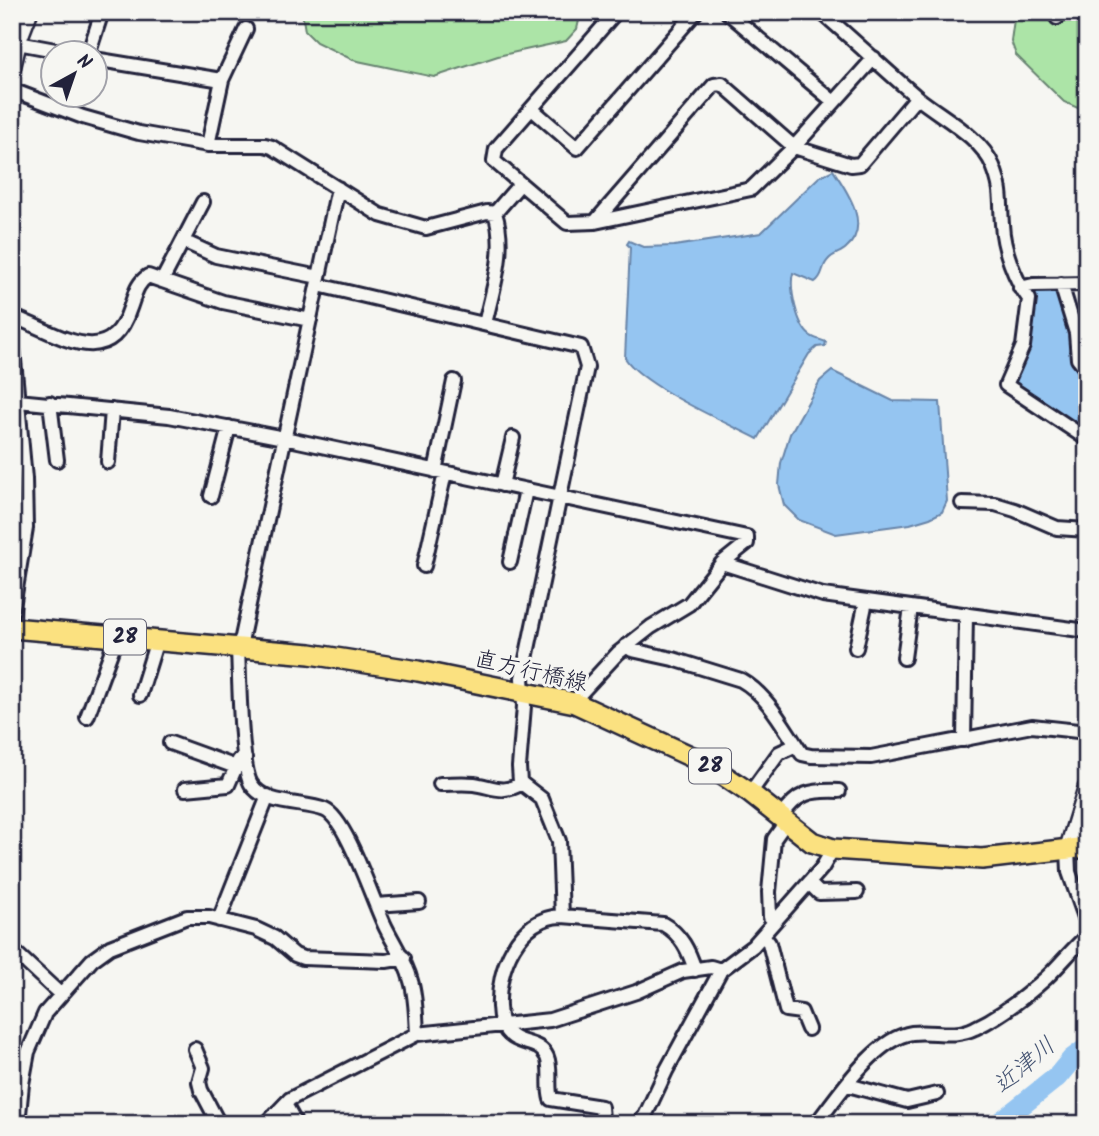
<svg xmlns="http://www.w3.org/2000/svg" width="1099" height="1136" font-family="Kalam,'Klee One',sans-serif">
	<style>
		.green { fill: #ace4a7; stroke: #678371; stroke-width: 2 }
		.water { fill: #95c5f1; stroke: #6784a8; stroke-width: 2 }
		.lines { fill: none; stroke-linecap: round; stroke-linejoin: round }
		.river { stroke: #95c5f1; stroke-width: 21 }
		.minor-casing { stroke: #22223b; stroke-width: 18 }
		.tertiary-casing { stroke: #22223b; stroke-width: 21 }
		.primary-casing { stroke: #22223b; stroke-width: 24 }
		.minor { stroke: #f6f6f2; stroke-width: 12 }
		.tertiary { stroke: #f6f6f2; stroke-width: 16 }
		.primary { stroke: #fbe180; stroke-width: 19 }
		.labels { text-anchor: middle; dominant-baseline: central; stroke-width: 6; stroke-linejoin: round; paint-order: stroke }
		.shield { fill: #f6f6f2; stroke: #626272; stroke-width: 2 }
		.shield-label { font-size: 21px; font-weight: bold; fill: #22223b }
		.street-label { font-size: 23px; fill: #22223b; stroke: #f6f6f2 }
		.water-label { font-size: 24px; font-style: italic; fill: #445372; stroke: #f6f6f2 }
	</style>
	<rect width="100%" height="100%" fill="#f6f6f2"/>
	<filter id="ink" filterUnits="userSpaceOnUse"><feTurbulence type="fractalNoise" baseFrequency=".0143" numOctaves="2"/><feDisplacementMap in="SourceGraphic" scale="14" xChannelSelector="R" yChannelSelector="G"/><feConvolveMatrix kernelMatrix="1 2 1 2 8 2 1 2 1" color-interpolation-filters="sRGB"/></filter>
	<g filter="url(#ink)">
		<!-- green -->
		<path class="green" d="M302,12H581L577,29L566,41L498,56L434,77L353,60L316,42L305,31Z
			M1015,12H1087V112L1064,102L1016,55L1011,41Z"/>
		<!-- water -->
		<path class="water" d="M833,170C847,191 872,226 846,248C841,253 833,254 828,260C821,267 824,276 815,282L793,273C789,288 797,327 811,336C815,339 822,340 826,342L825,346L817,347L809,354L758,439C725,422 644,387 625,358L630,247L627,244L629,241L643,247L674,246L761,233L819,177Z
			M1037,289L1056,290L1062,295L1087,373V422L1080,430L1016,388L1014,378L1034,323V292Z
			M832,371L893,401L940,402L947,501L942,512L930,518L910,524L836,534L799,520L784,505L779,485L781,463L790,434L820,381Z"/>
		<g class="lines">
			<!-- river -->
			<path class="river" d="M998,1124L1057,1077L1072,1059L1087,1048"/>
			<defs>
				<path id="minor" d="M616,12L496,149L494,161L567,223L595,222L751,189L794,147L874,58
					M727,12L834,102
					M821,12C854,40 885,70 918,98C943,118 980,136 993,166C1003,191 1000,200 1002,224C1003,249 1015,280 1029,299L1023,346L1006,385L1087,439
					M1057,18L1063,12
					M18,43L66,52
					M89,52L102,12
					M94,59L222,80
					M12,90L83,117L139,133L208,145H265L272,147L380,215L426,228L487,212L495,213L520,184
					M532,109L577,148L696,12
					M208,145L222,80L246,29
					M338,188L242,637L238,646C239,672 240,766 251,784C266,807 303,801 325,810C347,819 374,905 386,928C395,946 406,961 411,981C416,997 416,1017 417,1034
					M595,222L714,85L722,84L794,147L851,165L860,164L917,97
					M183,241L216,256L319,277
					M162,281L203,202
					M1061,284L1076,333L1078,359L1087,370
					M318,285L581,347L587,367L522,678L524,706L519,767L520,782L542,799L559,841L562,916C518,917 497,970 499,1007C500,1013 499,1018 502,1023C512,1049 538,1037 547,1057C552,1069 547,1086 551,1099L601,1107L602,1119L608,1124
					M1020,288L1033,285L1087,284
					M12,318L19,319C61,336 110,371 130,308C135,295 136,284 148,276L223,302L310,320
					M485,324C493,288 507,249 495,213
					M12,338L25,479L26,528L12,613
					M18,401L169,416L284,438L747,537V543L722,563L689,604L651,627L618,653L581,693L575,703
					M50,403L57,460
					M108,462L112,410
					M435,471L454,381
					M502,485L513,438
					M211,496L229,427
					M962,503L995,504L1015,510L1057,528L1087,530
					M510,562L526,490
					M722,563L823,595L1087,631
					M424,566L445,473
					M626,646L632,650L673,659L741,680C768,695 784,728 802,754L811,756L871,757L1032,726L1087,732
					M856,648L866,601
					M904,658L911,607
					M140,695L157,640
					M87,717L117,636
					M964,740L966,614
					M170,743L236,767
					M440,784C451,784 463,783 474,784C494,787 502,795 522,783
					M185,789L228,785L239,760L245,758
					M750,793L779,753L796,745
					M781,817C797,792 811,790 839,791
					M1068,849L1069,872L1087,923
					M809,883L819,893L857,892
					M376,905L419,902
					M562,916L663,924C681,934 689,951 695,970
					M219,920L268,796
					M775,921L770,917L769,892L774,839L786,822
					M763,935L769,943L786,1010L801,1012L808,1029
					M12,953L18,955L60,994
					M195,1049L203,1068L199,1082L201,1090L219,1124
					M848,1085L907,1101L937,1094
					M285,1104L296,1124
					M18,1124L22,1084L28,1052L45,1013L92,960L110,947L187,917H209L256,929L275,938L295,955L303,958L386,961L404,958
					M266,1124L290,1099L417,1034L550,1020L636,992L683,971L711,967L721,970
					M638,1124L645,1116L666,1071L721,970L753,946L822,868L833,849
					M816,1124C838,1096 875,1038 912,1033C934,1030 953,1039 975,1028C1001,1016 1025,997 1046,978C1060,965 1072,949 1087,936"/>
				<path id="tertiary" d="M12,67L19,38L29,12
					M1068,849L1087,787"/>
				<path id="primary" d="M12,628L310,654L418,671L575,703L705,763L750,793L812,842L833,849L982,859L1087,847"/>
			</defs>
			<!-- minor casing -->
			<use href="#minor" class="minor-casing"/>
			<!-- tertiary casing -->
			<use href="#tertiary" class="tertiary-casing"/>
			<!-- primary casing -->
			<use href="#primary" class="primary-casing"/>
			<!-- minor -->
			<use href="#minor" class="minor"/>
			<!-- tertiary -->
			<use href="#tertiary" class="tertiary"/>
			<!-- primary -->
			<use href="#primary" class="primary"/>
		</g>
	</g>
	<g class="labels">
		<!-- shield labels -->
		<g class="shield">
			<rect x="104" y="619.5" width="42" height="35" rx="5"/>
			<rect x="689" y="748.5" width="42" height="35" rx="5"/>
		</g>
		<g class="shield-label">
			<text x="125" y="637">28</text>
			<text x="710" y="766">28</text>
		</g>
		<!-- street labels -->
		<g class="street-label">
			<text transform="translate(531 672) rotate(13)">直方行橋線</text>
		</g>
		<!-- water labels -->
		<g class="water-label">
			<text transform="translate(1025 1066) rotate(-40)">近津川</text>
		</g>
	</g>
	<!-- margin -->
	<rect width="1099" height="1136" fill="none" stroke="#f6f6f2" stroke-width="42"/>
	<rect x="21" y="21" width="1057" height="1094" fill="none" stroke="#22223b" stroke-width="2.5" filter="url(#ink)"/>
	<!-- north arrow -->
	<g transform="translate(74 74) rotate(40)"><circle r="33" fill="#f6f6f2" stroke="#a1a1a9" stroke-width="2"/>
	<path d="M0-5L12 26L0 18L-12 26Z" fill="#22223b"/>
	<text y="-10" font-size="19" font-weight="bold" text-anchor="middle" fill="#22223b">N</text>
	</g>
</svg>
